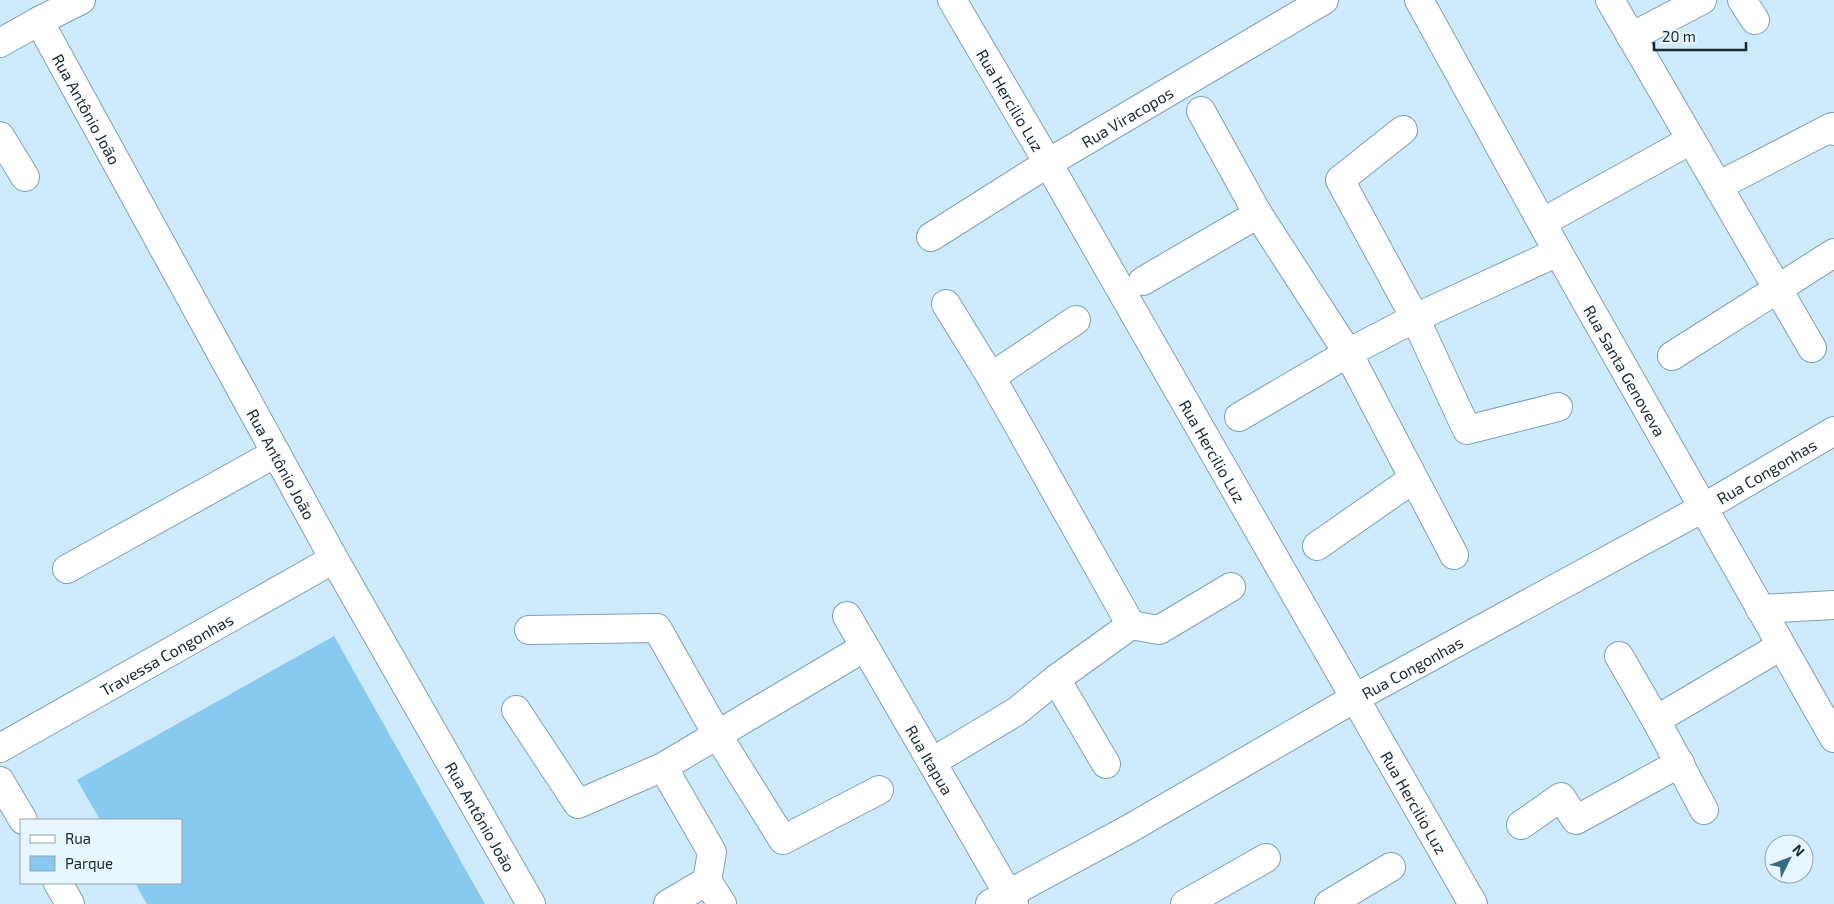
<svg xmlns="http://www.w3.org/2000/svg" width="1834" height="904" font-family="'Exo 2',sans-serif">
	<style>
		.green { fill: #88c9ef }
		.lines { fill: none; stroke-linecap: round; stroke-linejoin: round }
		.minor-casing { stroke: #7ea0b5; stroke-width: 30 }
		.minor { stroke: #fff; stroke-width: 28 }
		.labels { text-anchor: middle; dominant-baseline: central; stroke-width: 4.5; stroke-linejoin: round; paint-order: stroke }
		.street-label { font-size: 16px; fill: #1a2830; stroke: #e7f6ff }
	</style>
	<rect width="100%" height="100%" fill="#ceebfd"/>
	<!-- green -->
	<path class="green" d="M334,636L485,904H147L135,883H181V820H100L77,780Z"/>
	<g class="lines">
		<defs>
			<g id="minor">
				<path id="s1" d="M952,0L1048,163L1473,904"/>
				<path id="s2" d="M1419,0L1558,252L1834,738"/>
				<path d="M1610,0L1812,348"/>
				<path d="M1742,0L1755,20"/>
				<path id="s3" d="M39,21L334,559L531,904"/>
				<path d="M1631,37L1702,0"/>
				<path d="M0,43L39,21L81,0"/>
				<path d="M1201,111L1258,214L1348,353L1454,555"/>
				<path d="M1403,130L1340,180L1415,318L1467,430L1558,407"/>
				<path d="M0,136L25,177"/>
				<path d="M1718,186L1832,127L1834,131"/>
				<path d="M1543,222L1691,140"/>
				<path id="s4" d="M931,237L1048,163L1324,0"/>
				<path d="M1143,281L1258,214"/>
				<path d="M1672,356L1834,253"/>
				<path d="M991,377L1076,320"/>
				<path d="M1239,417L1348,353L1415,318L1558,252"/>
				<path d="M1317,546L1413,479"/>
				<path d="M67,569L276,453"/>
				<path d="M1760,609L1834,605"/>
				<path id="s5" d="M847,616L1014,904"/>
				<path d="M1131,625L1159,630L1231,587"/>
				<path d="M529,630L657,628L718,736L783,840L879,790"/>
				<path d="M1619,656L1656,720L1704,810"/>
				<path d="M1056,679L1106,764"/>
				<path d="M516,710L578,804L663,767L865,647"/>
				<path d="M1656,720L1781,646"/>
				<path id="s6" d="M0,748L334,559"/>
				<path d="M932,762L1017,711L1056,679L1131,625L991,377L946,304"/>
				<path d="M663,767L712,852L707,881L668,904"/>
				<path d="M0,781L23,820"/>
				<path d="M1521,825L1561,797L1576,820L1680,763"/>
				<path d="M707,881L722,904"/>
				<path d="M58,883L70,904"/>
				<path id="s7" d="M990,904L1129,829L1355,698L1703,508L1834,431"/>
				<path d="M1185,904L1266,858"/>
				<path d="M1329,904L1391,867"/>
			</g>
		</defs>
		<!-- minor casing -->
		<use href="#minor" class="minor-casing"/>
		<!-- minor -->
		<use href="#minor" class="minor"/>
	</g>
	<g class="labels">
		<!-- street labels -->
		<g class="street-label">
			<text stroke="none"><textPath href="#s1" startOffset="116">Rua Hercilio Luz</textPath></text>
			<text stroke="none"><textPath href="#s3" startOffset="100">Rua Antônio João</textPath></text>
			<text stroke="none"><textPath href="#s4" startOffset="230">Rua Viracopos</textPath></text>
			<text stroke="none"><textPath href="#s2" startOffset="424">Rua Santa Genoveva</textPath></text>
			<text stroke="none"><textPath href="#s1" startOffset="521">Rua Hercilio Luz</textPath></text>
			<text stroke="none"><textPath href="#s3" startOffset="505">Rua Antônio João</textPath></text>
			<text stroke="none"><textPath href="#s7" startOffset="889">Rua Congonhas</textPath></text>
			<text stroke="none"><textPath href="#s6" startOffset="191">Travessa Congonhas</textPath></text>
			<text stroke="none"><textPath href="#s7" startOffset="484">Rua Congonhas</textPath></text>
			<text stroke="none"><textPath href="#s5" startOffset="166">Rua Itapua</textPath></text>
			<text stroke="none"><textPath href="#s1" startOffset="926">Rua Hercilio Luz</textPath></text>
			<text stroke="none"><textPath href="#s3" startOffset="910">Rua Antônio João</textPath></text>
		</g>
	</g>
	<!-- legend -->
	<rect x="20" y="819" width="162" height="65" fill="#e7f6ff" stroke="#95a4ac"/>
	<rect x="30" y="835" width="25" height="8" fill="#ffffff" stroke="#95a4ac"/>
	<text x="65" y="844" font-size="15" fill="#1a2830">Rua</text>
	<rect x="30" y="856" width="25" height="15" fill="#88c9ef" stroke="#95a4ac"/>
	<text x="65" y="869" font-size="15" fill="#1a2830">Parque</text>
	<!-- north arrow -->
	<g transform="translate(1789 859) rotate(48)"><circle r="24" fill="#e7f6ff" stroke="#95a4ac"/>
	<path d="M0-4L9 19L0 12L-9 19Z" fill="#376b88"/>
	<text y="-8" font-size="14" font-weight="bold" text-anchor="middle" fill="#1a2830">N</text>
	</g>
	<!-- scale -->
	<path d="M1654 42v8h92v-8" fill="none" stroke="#1a2830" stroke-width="2.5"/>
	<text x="1662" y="42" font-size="15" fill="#1a2830" stroke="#e7f6ff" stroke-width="4" paint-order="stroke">20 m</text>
</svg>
